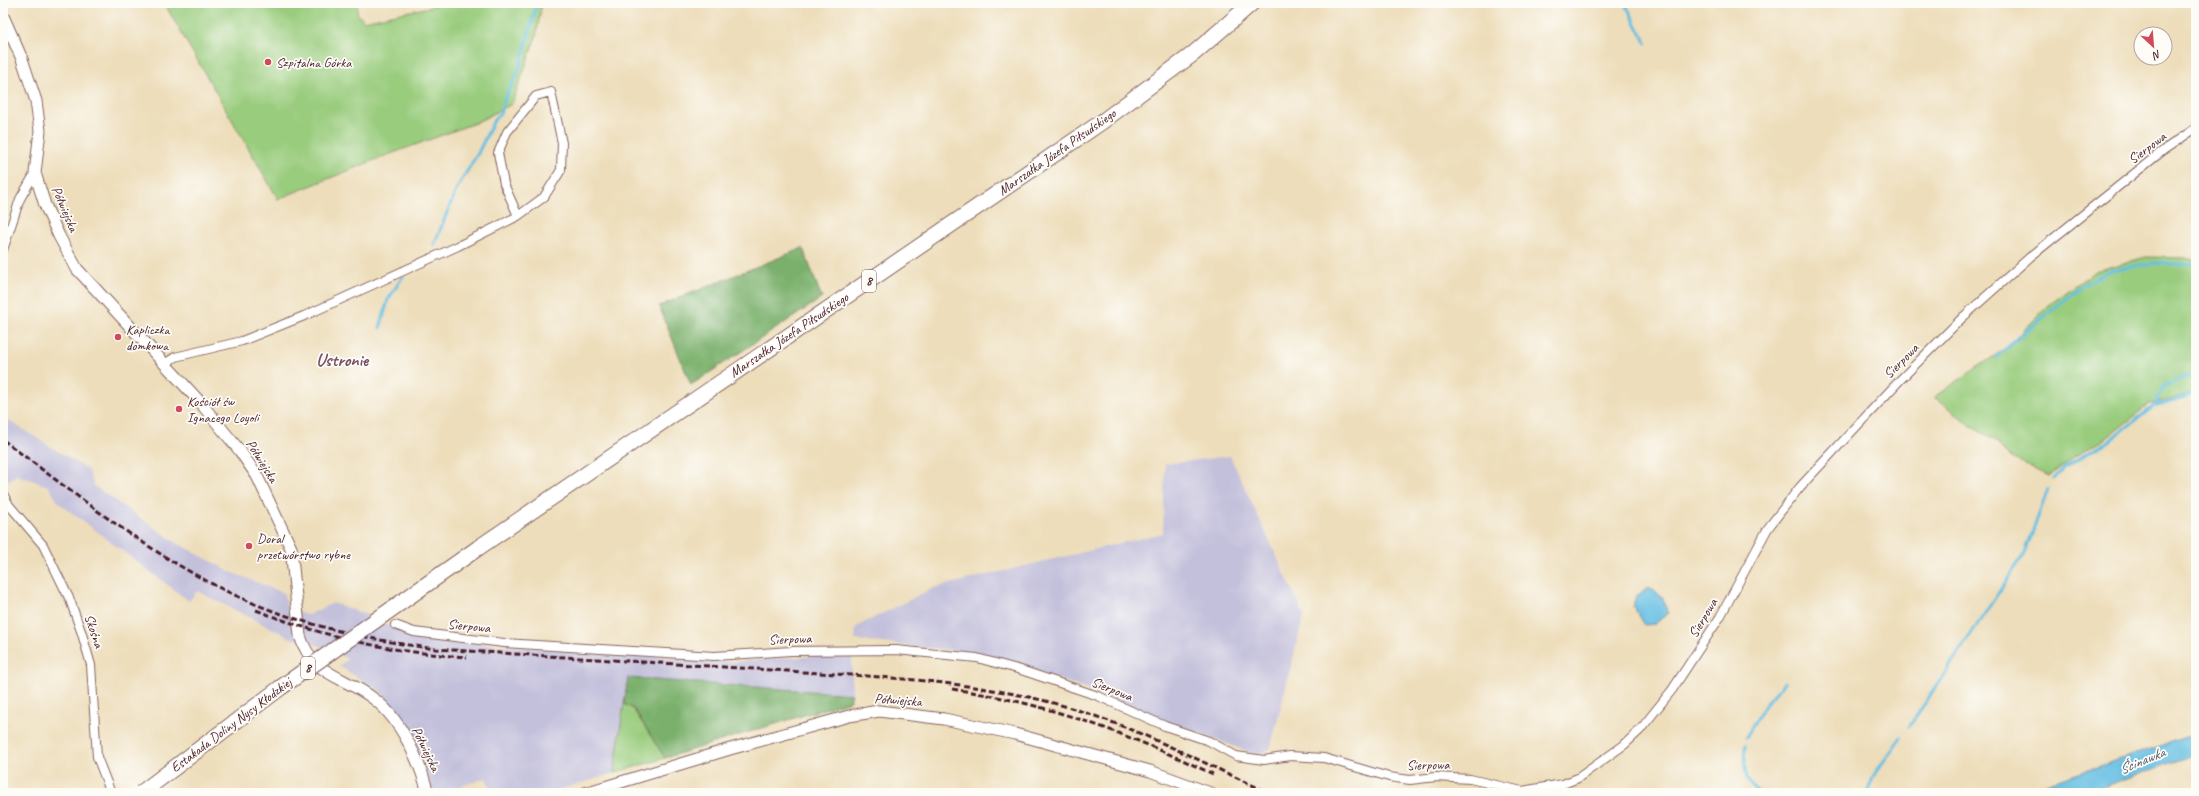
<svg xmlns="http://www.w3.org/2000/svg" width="2199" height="796" font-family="Caveat,sans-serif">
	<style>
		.industrial { fill: #c3c0db }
		.green { fill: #99cc7d; stroke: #727654 }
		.forest { fill: #7ab06c; stroke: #62684c }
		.water { fill: #66bfe3; stroke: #586f87 }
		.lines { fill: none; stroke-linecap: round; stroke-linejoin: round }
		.stream { stroke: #66bfe3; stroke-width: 3 }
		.street-casing { stroke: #83625d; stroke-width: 10 }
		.secondary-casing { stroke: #83625d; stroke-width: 13 }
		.highway-casing { stroke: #83625d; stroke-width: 17 }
		.street { stroke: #fff; stroke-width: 8 }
		.secondary { stroke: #fff; stroke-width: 11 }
		.highway { stroke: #fff; stroke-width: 15 }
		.rail { stroke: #4a1f2b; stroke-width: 3; stroke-dasharray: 6 3; stroke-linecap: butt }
		.highway-bridge-casing { stroke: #83625d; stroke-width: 17; stroke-linecap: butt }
		.highway-bridge { stroke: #fff; stroke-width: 15 }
		.poi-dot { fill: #d1495b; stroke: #fdfcf7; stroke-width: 1.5 }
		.labels { text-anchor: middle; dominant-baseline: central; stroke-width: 3.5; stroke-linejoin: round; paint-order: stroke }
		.shield { fill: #fdfcf7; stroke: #806168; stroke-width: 1 }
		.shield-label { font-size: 13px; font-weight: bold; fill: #4a1f2b }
		.poi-label { font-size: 14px; fill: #4a1f2b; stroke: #fdfcf7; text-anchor: start }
		.street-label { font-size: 14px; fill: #4a1f2b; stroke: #fdfcf7 }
		.water-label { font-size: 15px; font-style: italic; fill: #54576b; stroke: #fdfcf7 }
		.district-label { font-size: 18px; font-weight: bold; fill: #764f65; stroke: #fdfcf7 }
	</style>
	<rect width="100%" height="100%" fill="#fdfcf7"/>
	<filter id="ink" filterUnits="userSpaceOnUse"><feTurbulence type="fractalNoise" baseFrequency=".025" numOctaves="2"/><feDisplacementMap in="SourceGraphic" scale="8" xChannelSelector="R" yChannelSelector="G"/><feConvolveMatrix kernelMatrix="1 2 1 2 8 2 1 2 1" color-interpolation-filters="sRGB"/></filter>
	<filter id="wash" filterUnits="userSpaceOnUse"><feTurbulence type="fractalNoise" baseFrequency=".012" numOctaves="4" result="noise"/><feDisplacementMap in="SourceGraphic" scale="16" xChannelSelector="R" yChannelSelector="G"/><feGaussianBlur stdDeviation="0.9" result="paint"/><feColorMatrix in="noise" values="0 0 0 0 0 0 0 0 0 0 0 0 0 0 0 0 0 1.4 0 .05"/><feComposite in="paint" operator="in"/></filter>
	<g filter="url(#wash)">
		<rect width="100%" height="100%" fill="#edddba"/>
		<!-- industrial -->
		<path class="industrial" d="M3,417L88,470L94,486L177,543L233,573L284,593L287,607L308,615L333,603L365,614L411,636L468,643L732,662L852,653V694L628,678L614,773L550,793H492L486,778L440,793H433L424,763L380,691L339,666L348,659L312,643L291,638L197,591L189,601L59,503L48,486L17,475L4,483Z
			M1230,456L1304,615L1270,749L1257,755L1137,710L1100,693L978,653L855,640L856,627L933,588L1163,533L1165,464Z"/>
		<!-- green -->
		<path class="green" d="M164,3H358L357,13L364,21L448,3H542L536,37L512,104L475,123L382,157L278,199Z
			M2146,257L2186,258L2196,261V392L2149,405L2104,440L2073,457L2049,476L2008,456L1995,440L1977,430L1934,397L2006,348L2049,305L2095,271Z
			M624,704L633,709L665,758L614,773Z"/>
		<!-- forest -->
		<path class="forest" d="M803,248L822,298L691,385L659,306Z
			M628,678L852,694L850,701L665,758L634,709L624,704Z"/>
		<!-- water -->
		<path class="water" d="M1649,588L1662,596L1668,613L1655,624L1645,625L1633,606L1636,596Z
			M2196,734V754L2085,793H2029L2046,784Z"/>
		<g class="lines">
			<!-- stream -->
			<path class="stream" d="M1625,3L1646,43
				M434,245L457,188L478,153L494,120L500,114L505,98L519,70L537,3
				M380,328L388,300L403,276
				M1996,357L2081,286L2111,270L2155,263L2196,265
				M2154,406L2164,386L2196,373
				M2053,479L2065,466L2108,442L2154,406L2196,394
				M1909,727L2025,553L2048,489
				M1746,737L1767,702L1784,683
				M1745,745C1744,763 1743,780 1757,793
				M1867,793L1874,775L1901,737"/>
		</g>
	</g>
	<g filter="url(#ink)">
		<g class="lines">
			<defs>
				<path id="street" d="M3,250L20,199L35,173
					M166,363L175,357L242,341L304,316L458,246L518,216L544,197L561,170L562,143L551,92L536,96L507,132L498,153L504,184L518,216
					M3,494L9,505L43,545L70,600L82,634L91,665L97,757L111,793
					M395,625L414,632L504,643L714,656L791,651L896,650L977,658L1021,670L1098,696L1165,726L1209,741L1236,756L1264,760L1290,756L1324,758L1389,777L1410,780L1436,777L1470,779L1522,791L1563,784L1578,778L1603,760L1624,745L1640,730L1672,690L1720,617L1768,528L1800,487L1900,380L1962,318L2030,257L2165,149L2196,128"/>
				<path id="secondary" d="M3,16L22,59L36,101L40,131L35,173L45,205L59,236L77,269L199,401L240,451L257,476L291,548L300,636C313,677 345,676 374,699C401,719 420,762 428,793
					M585,793L730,749L849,716L879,711L944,719L1015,734L1150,771L1210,793"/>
				<path id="highway" d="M478,548L1103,121L1193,54L1252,3"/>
			</defs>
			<!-- street casing -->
			<use href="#street" class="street-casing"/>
			<!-- secondary casing -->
			<use href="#secondary" class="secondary-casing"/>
			<!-- highway casing -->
			<use href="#highway" class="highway-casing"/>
			<!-- street -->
			<use href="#street" class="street"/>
			<!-- secondary -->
			<use href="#secondary" class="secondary"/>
			<!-- highway -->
			<use href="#highway" class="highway"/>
			<!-- rail -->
			<path class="rail" d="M3,440C74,493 144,550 224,590C291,623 363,639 436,649L867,676C936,681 1004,688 1071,708C1139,729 1204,763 1269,793
				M256,610C324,637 394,653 467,657
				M952,689C1049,703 1125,733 1213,774"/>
			<defs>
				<path id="highway-bridge" d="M141,793L280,688L478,548"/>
			</defs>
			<!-- highway-bridge casing -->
			<use href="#highway-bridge" class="highway-bridge-casing"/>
			<!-- highway-bridge -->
			<use href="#highway-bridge" class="highway-bridge"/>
		</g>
	</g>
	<!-- markers -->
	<g class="poi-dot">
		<circle cx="268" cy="62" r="4"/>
		<circle cx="118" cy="337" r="4"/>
		<circle cx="179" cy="409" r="4"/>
		<circle cx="249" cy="546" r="4"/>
	</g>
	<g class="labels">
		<!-- shield labels -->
		<g class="shield">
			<rect x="862" y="270" width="14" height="22" rx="3"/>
			<rect x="301" y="657" width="14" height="22" rx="3"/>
		</g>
		<g class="shield-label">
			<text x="869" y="281">8</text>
			<text x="308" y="668">8</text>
		</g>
		<!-- poi labels -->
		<g class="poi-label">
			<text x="276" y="62">Szpitalna Górka</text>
			<text x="126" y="329">Kapliczka<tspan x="126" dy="16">domkowa</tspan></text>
			<text x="187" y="401">Kościół św<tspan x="187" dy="16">Ignacego Loyoli</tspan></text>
			<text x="257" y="538">Doral<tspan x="257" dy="16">przetwórstwo rybne</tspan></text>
		</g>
		<!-- street labels -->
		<g class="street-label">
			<text transform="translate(2147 148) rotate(-37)">Sierpowa</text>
			<text transform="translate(1057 152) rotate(-35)">Marszałka Józefa Piłsudskiego</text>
			<text transform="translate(65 209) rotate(67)">Półwiejska</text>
			<text transform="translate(789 335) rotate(-34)">Marszałka Józefa Piłsudskiego</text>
			<text transform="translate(1901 361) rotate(-45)">Sierpowa</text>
			<text transform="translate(262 461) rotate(58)">Półwiejska</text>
			<text transform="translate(1703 618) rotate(-59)">Sierpowa</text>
			<text transform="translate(469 626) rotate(6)">Sierpowa</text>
			<text transform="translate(94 631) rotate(72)">Skośna</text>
			<text transform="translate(790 639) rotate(-2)">Sierpowa</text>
			<text transform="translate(1112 689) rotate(22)">Sierpowa</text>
			<text transform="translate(898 700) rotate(4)">Półwiejska</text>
			<text transform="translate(231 725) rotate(-37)">Estakada Doliny Nysy Kłodzkiej</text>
			<text transform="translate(426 749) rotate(64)">Półwiejska</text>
			<text transform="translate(1428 765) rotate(-1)">Sierpowa</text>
		</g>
		<!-- water labels -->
		<g class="water-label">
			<text transform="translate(2142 761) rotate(-23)">Ścinawka</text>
		</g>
		<!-- district labels -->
		<g class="district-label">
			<text x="342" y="360">Ustronie</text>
		</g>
	</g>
	<!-- margin -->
	<rect width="2199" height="796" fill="none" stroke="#fdfcf7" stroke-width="16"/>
	<!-- north arrow -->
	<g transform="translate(2153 46) rotate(154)"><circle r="19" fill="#fdfcf7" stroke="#b5a4a5"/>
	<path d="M0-3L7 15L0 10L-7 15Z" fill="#d1495b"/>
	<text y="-6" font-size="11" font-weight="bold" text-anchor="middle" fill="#4a1f2b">N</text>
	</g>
</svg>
